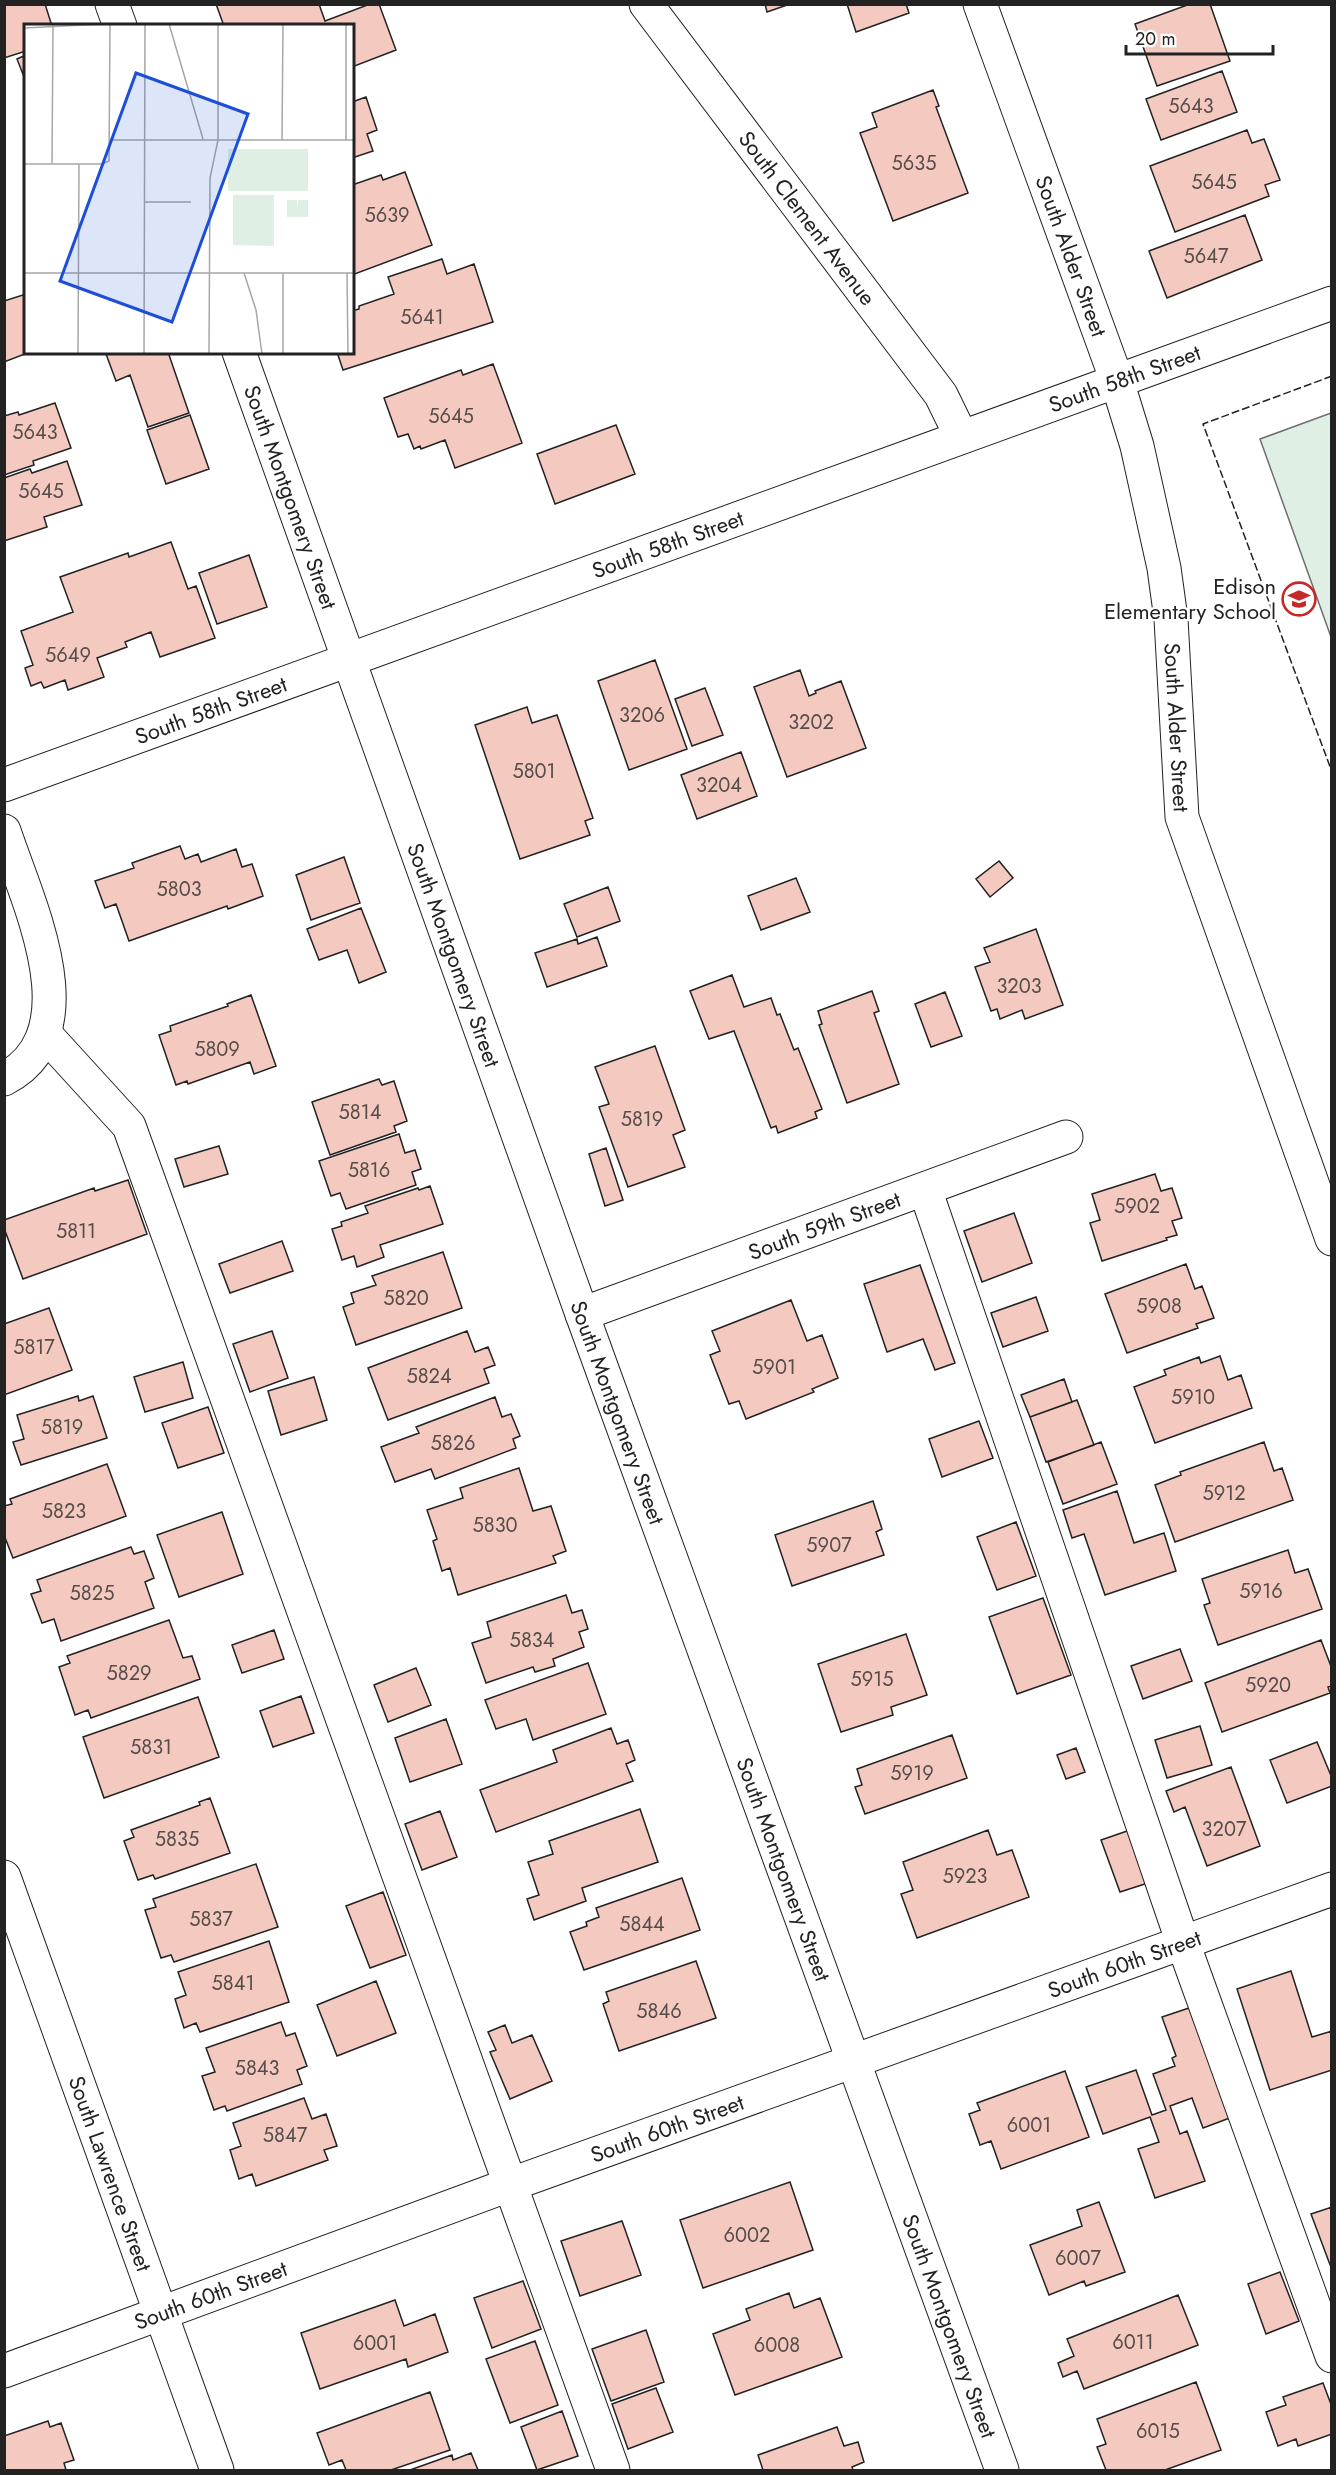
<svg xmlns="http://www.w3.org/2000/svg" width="1336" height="2475" font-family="Jost,sans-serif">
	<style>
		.green { fill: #e0efe3; stroke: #6f6f6f; stroke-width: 1.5 }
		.building { fill: #f3c9c0; stroke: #222; stroke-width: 1.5 }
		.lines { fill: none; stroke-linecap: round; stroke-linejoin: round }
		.minor-casing { stroke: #222; stroke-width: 35 }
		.minor { stroke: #fff; stroke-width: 33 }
		.fence { stroke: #222; stroke-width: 1.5; stroke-dasharray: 8 3; stroke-linecap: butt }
		.labels { text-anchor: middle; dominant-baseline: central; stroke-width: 4.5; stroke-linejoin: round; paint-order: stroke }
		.number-label { font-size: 20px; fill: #564c4a }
		.street-label { font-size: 22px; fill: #222; stroke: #fff }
		.poi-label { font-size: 22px; fill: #222; stroke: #fff; text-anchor: end }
		.inset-road { fill: none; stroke: #a7a7a7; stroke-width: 1.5 }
		.view { fill: #1d4ed8; fill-opacity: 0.15; stroke: #1d4ed8; stroke-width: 3 }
		.inset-edge { fill: none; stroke: #222; stroke-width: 3 }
	</style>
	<rect width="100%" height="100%" fill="#fff"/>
	<!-- green -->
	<path class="green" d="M1331,413H1332L1331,637L1260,439Z"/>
	<!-- building -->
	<path class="building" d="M4,4H45L52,26H26V51L4,58Z
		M216,4H319L325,21L370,4H379L396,50L352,67V26H224Z
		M765,4H790L767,12Z
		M847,4H906L909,13L856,32Z
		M1190,4H1210L1230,61L1157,86L1135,24Z
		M26,55V82L17,59Z
		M1222,71L1237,112L1161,140L1146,99Z
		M933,90L939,106L936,107L968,193L893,221L860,133L877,127L872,113Z
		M366,97L377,130L367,134L373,151L352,158V102Z
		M1247,130L1252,143L1264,139L1280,180L1265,185L1269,196L1175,232L1150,166Z
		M405,172L432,245L352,275V185L381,175L383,180Z
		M1245,215L1262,260L1167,298L1149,251Z
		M442,259L447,274L474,264L493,322L343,370L337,352H352V311L359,309V306L394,294L388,277Z
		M26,294V352H30L4,362V301Z
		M111,352H168L189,413L148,427L130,375L116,381L106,354Z
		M493,364L522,443L455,468L445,440L421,449L420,446L414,449L408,434L398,437L384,398L461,370L463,375Z
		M55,403L71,448L33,461L34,465L4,475V416L18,412L19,415Z
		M190,415L209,469L166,484L147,430Z
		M616,425L635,474L555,504L537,454Z
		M67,461L82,505L44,517L47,527L4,541V478L30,469L32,473Z
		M171,542L188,589L196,586L215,638L160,657L151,632L125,642L127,647L97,658L104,677L68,690L65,680L44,688L41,682L31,686L25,668L33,665L21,631L73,612L60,577L128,553L129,557Z
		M249,555L267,607L217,624L199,573Z
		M655,660L687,749L629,770L598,681Z
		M800,670L809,696L816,693L815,691L841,681L866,748L787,777L754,687Z
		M705,688L723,735L692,746L675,699Z
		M527,707L532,723L557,715L593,818L585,821L590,835L520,859L475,725Z
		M741,752L757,796L697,819L681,775Z
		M180,846L185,859L198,854L201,862L236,849L242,867L252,864L263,896L228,909L227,906L129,941L116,904L105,908L95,881L134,868L132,863Z
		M344,857L360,903L311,920L296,875Z
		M999,861L1013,878L990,897L976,879Z
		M796,878L810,912L761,930L748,896Z
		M608,887L620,921L577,937L564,904Z
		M361,908L386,972L359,983L347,950L319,960L307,929Z
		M1036,929L1063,1005L1025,1019L1022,1010L1000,1019L997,1009L991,1011L975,967L990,962L984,948Z
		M597,937L607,966L547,987L535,953L577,939L578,944Z
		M732,975L744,1007L771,998L777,1015L780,1014L794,1050L798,1048L822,1109L815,1112L817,1118L778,1133L776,1126L771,1128L734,1031L709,1039L690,991Z
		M872,991L879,1011L874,1013L899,1084L847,1103L819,1025L822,1024L818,1011Z
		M945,992L962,1036L931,1047L915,1004Z
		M251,995L276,1066L254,1074L250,1062L188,1084L187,1081L176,1085L159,1035L171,1031L170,1026L228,1006L227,1004Z
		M655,1046L685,1130L673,1135L685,1167L628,1187L599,1107L609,1104L595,1067Z
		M379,1079L382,1085L394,1081L407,1121L394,1126L396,1132L330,1155L312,1102Z
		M399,1134L405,1153L415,1150L421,1169L412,1172L416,1185L346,1209L340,1193L331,1196L319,1161Z
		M219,1146L228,1174L184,1187L175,1159Z
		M606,1148L623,1200L605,1206L589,1154Z
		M1155,1174L1161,1191L1172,1188L1182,1218L1172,1221L1177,1235L1166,1238L1167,1240L1102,1261L1090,1223L1100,1220L1092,1194Z
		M128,1180L147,1234L23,1279L4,1228V1220L94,1188L95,1191Z
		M430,1186L443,1224L380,1245L384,1257L357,1267L354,1256L342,1260L332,1229L342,1226L341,1222L368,1213L365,1206L418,1188L419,1190Z
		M1014,1213L1032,1263L982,1282L964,1231Z
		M282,1241L293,1271L230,1293L219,1264Z
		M443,1252L462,1308L356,1345L343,1307L354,1303L351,1293L376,1285L372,1276Z
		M1186,1264L1195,1289L1202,1286L1214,1318L1196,1324L1198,1328L1127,1353L1105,1294Z
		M920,1265L955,1363L935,1370L923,1339L887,1352L864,1284Z
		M1036,1297L1048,1331L1003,1347L991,1313Z
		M791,1300L807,1341L822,1335L838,1378L812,1389L814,1392L746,1419L739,1401L729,1404L710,1355L720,1351L712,1331Z
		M49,1308L72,1370L4,1395V1324Z
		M272,1331L288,1378L250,1392L233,1344Z
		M467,1331L475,1352L488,1347L495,1365L484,1369L489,1383L388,1420L368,1368Z
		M1220,1356L1228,1380L1241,1375L1252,1408L1155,1443L1134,1387L1166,1375L1164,1370L1199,1357L1201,1363Z
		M183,1362L193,1398L145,1412L134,1377Z
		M314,1377L327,1420L281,1435L268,1391Z
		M1064,1379L1072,1402L1030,1417L1021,1395Z
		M78,1396L79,1401L93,1396L107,1438L21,1465L13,1442L24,1439L17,1415Z
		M495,1397L502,1417L511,1414L520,1436L513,1439L516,1448L435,1479L431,1469L395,1482L381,1447L419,1433L416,1427Z
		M1077,1400L1094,1445L1046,1462L1030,1417Z
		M208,1407L224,1453L178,1468L162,1423Z
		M979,1421L993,1458L942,1477L929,1439Z
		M1101,1442L1117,1484L1063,1504L1048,1462Z
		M1264,1442L1274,1471L1282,1468L1293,1500L1175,1542L1155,1485L1181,1475L1180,1472Z
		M107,1464L126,1516L13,1558L4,1535V1506L12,1504L10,1499Z
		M519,1468L533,1511L551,1506L566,1551L553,1556L556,1563L458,1595L450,1568L442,1571L433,1541L437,1539L427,1510L463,1498L460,1488Z
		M1117,1491L1134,1543L1164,1533L1176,1571L1105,1595L1084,1534L1072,1538L1063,1510Z
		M873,1501L882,1529L876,1532L884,1555L792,1586L775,1535Z
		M222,1512L243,1574L179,1597L157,1535Z
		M1016,1522L1036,1576L997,1590L977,1537Z
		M131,1547L134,1554L144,1551L154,1578L145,1582L154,1608L61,1641L54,1619L42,1623L31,1594L41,1591L37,1580Z
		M1288,1550L1295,1573L1308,1569L1322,1609L1218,1645L1204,1605L1210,1603L1202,1579Z
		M566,1595L572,1613L582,1610L588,1629L579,1632L584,1647L553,1659L555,1666L535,1672L533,1667L486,1683L472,1643L491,1637L487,1622Z
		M1043,1598L1071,1675L1017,1694L989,1617Z
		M169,1620L183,1658L192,1656L200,1679L91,1718L88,1710L75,1715L59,1667L70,1663L67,1656Z
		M274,1630L284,1659L242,1673L232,1645Z
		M906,1634L927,1695L891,1707L893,1715L841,1732L818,1664Z
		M1321,1640L1332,1669V1686L1328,1687L1330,1693L1222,1732L1205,1683Z
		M1180,1649L1192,1681L1143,1699L1131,1666Z
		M588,1663L606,1714L533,1740L526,1719L496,1729L485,1700Z
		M416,1668L431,1705L388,1722L374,1685Z
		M301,1696L314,1733L273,1747L260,1711Z
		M198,1697L219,1757L104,1798L83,1737Z
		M446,1719L462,1764L410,1782L395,1738Z
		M1200,1726L1212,1765L1167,1778L1155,1740Z
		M611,1728L617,1744L628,1740L635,1760L626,1764L633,1781L496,1832L480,1790L557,1762L553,1750Z
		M952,1735L967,1778L865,1814L855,1787L862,1785L857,1769Z
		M1317,1742L1332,1778V1786L1287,1803L1270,1760Z
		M1076,1748L1085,1772L1066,1779L1057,1755Z
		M1231,1767L1260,1846L1207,1866L1185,1807L1174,1812L1166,1791Z
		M210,1798L230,1853L155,1879L153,1875L138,1880L124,1841L134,1837L131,1830L200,1805L199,1802Z
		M640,1809L658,1862L582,1888L586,1901L534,1920L527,1899L539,1895L528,1862L553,1854L549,1841Z
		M440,1811L457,1857L422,1870L405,1824Z
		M1133,1829L1151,1882L1120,1892L1101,1840Z
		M988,1830L997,1855L1012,1850L1029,1897L917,1938L901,1894L913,1890L903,1862Z
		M256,1864L278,1927L174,1962L171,1955L161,1958L145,1910L156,1907L153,1899Z
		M682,1878L700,1930L584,1970L570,1932L587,1926L586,1922L599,1917L596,1908Z
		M383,1892L406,1955L370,1968L346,1906Z
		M269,1941L289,2002L200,2032L196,2023L184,2028L175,1999L186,1995L178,1972Z
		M696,1961L716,2018L619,2051L603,2004L609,2001L606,1992Z
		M1291,1971L1312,2037L1332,2031V2070L1270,2090L1237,1989Z
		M376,1981L396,2033L337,2056L317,2005Z
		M1195,2006L1235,2116L1203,2128L1192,2098L1170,2106L1180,2134L1187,2131L1205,2181L1155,2198L1138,2149L1159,2142L1150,2117L1103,2134L1086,2087L1136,2070L1152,2115L1166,2110L1153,2074L1175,2066L1172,2058L1176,2056L1162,2017Z
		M281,2022L286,2036L295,2033L307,2066L297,2070L302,2084L227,2111L225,2106L214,2110L202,2076L215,2072L206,2048Z
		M505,2025L512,2043L532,2035L552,2081L510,2099L490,2052L496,2050L488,2032Z
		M1065,2071L1089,2137L1001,2169L991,2141L980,2145L969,2114L980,2110L977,2103Z
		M304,2098L312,2119L326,2114L337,2146L324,2150L328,2160L256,2186L252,2174L239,2179L230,2150L241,2146L233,2123Z
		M790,2182L813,2250L703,2288L680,2220Z
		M1099,2202L1125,2272L1086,2286L1084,2281L1049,2295L1030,2245L1082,2226L1077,2210Z
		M1332,2207V2270L1311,2214Z
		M622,2221L641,2275L580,2296L561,2241Z
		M1280,2272L1299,2321L1266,2334L1248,2284Z
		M523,2281L541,2329L492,2348L474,2298Z
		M789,2293L794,2308L820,2298L842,2357L735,2395L713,2334L750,2320L746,2309Z
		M1178,2295L1198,2345L1084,2389L1077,2371L1063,2377L1058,2363L1074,2356L1067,2339Z
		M395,2300L404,2326L435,2314L448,2352L408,2367L406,2359L320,2389L301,2333Z
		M646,2330L664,2382L611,2401L592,2349Z
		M535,2341L558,2405L510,2423L486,2359Z
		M1196,2382L1221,2450L1165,2470H1106L1097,2447L1106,2444L1097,2419Z
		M1323,2383L1332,2407V2434L1298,2446L1296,2439L1278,2446L1266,2412L1286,2405L1283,2397Z
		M656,2388L673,2432L628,2449L612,2404Z
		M430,2392L450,2450L391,2470H346L342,2460L329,2465L317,2433Z
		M562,2411L578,2456L537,2470L521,2427Z
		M48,2421L50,2427L61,2423L74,2460L64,2463L66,2470H4V2436Z
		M837,2427L844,2446L858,2442L864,2462L852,2467L853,2470H763L758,2455Z
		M471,2453L478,2470H410L452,2455L453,2460Z"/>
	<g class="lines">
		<defs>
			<g id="minor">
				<path d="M112,4L120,26"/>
				<path id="s1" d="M646,4L941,395L961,436"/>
				<path id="s2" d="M980,4L1117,381L1137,446L1164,568L1171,619L1182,817L1332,1239"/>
				<path id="s3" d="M239,352L582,1314L1002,2470"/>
				<path id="s4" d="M4,785L1332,303"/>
				<path d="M4,831C27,901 93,1033 4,1079"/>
				<path d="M45,1034L129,1126L613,2470"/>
				<path d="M925,1189L1183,1943L1332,2356"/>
				<path id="s5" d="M582,1314L1066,1137"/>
				<path id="s6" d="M4,1877L217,2470"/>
				<path id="s7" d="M4,2371L509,2185L1332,1889"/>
			</g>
		</defs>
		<!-- minor casing -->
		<use href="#minor" class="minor-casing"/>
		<!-- minor -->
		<use href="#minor" class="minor"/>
		<!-- fence -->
		<path class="fence" d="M1332,376L1203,424L1332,772"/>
	</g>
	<!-- icons -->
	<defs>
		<symbol id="school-ring" viewBox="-11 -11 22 22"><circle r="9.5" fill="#fff" stroke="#c62828" stroke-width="1.5"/><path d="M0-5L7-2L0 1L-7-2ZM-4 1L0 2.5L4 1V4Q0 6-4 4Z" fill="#c62828"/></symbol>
	</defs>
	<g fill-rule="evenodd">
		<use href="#school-ring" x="1280" y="580" width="38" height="38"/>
	</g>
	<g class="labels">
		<!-- number labels -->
		<g class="number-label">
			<text x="1191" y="106">5643</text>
			<text x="914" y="163">5635</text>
			<text x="1214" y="182">5645</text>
			<text x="387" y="215">5639</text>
			<text x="1206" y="256">5647</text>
			<text x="422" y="317">5641</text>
			<text x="451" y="416">5645</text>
			<text x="35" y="432">5643</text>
			<text x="41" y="491">5645</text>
			<text x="68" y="655">5649</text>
			<text x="642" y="715">3206</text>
			<text x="811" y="722">3202</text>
			<text x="534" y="771">5801</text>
			<text x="719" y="785">3204</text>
			<text x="179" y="889">5803</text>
			<text x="1019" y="986">3203</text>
			<text x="217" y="1049">5809</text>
			<text x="360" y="1112">5814</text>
			<text x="642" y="1119">5819</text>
			<text x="369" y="1170">5816</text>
			<text x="1137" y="1206">5902</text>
			<text x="76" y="1231">5811</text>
			<text x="406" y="1298">5820</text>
			<text x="1159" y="1306">5908</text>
			<text x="34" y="1347">5817</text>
			<text x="774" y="1367">5901</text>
			<text x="429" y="1376">5824</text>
			<text x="1193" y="1397">5910</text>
			<text x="62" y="1427">5819</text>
			<text x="453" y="1443">5826</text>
			<text x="1224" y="1493">5912</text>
			<text x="64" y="1511">5823</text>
			<text x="495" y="1525">5830</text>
			<text x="829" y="1545">5907</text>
			<text x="1261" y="1591">5916</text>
			<text x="92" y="1593">5825</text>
			<text x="532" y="1640">5834</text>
			<text x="129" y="1673">5829</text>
			<text x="872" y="1679">5915</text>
			<text x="1268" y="1685">5920</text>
			<text x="151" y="1747">5831</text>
			<text x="912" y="1773">5919</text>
			<text x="1224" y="1829">3207</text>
			<text x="177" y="1839">5835</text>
			<text x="965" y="1876">5923</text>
			<text x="211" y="1919">5837</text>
			<text x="642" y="1924">5844</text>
			<text x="233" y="1983">5841</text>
			<text x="659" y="2011">5846</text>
			<text x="257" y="2068">5843</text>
			<text x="1029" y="2125">6001</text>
			<text x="285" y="2135">5847</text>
			<text x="747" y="2235">6002</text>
			<text x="1078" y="2258">6007</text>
			<text x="1133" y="2342">6011</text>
			<text x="375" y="2343">6001</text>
			<text x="777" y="2345">6008</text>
			<text x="1158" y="2431">6015</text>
		</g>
		<!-- street labels -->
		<g class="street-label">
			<text stroke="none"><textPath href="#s1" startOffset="268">South Clement Avenue</textPath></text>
			<text stroke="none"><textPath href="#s2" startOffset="268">South Alder Street</textPath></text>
			<text stroke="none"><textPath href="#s4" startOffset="1192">South 58th Street</textPath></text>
			<text stroke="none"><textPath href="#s3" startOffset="154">South Montgomery Street</textPath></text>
			<text stroke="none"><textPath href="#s4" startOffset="706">South 58th Street</textPath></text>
			<text stroke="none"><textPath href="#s4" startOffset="220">South 58th Street</textPath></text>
			<text stroke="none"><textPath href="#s2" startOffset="754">South Alder Street</textPath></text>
			<text stroke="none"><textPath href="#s3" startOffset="640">South Montgomery Street</textPath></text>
			<text stroke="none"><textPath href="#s5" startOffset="258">South 59th Street</textPath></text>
			<text stroke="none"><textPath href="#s3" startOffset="1126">South Montgomery Street</textPath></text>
			<text stroke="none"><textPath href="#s3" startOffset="1612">South Montgomery Street</textPath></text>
			<text stroke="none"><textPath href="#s7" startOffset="1192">South 60th Street</textPath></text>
			<text stroke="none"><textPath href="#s7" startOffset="706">South 60th Street</textPath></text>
			<text stroke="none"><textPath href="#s6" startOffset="315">South Lawrence Street</textPath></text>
			<text stroke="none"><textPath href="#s7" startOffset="220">South 60th Street</textPath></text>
			<text stroke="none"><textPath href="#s3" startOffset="2098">South Montgomery Street</textPath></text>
		</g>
		<!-- poi labels -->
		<g class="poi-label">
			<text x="1276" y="586">Edison<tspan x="1276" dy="25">Elementary School</tspan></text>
		</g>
	</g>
	<!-- overview -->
	<g transform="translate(24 24)">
		<rect width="330" height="330" fill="#fff"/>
		<path d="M204,125H284V167H204ZM209,171H250V222L209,221ZM263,176H273L274,184V176H284V193H263Z" fill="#e0efe3"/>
		<path class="inset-road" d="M145,0L179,115M0,4L79,0M87,116H330M258,116L259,0M322,116V0M0,140H78L85,137L86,0M28,140L29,0M121,178H167M0,249H330M220,249L232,286L238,330M323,249L324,330M54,330L55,140M120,330L121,0M185,330L186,154L194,116V0M259,330V249"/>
		<path class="view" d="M112,49L224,90L148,298L36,257Z"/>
		<rect width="330" height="330" class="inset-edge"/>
	</g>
	<!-- border -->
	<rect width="1336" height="2475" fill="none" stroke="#222222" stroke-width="12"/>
	<!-- scale -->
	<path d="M1126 45v9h147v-9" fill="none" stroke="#222222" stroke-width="3"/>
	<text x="1135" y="45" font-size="18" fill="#222222" stroke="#ffffff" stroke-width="4.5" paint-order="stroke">20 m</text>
</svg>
